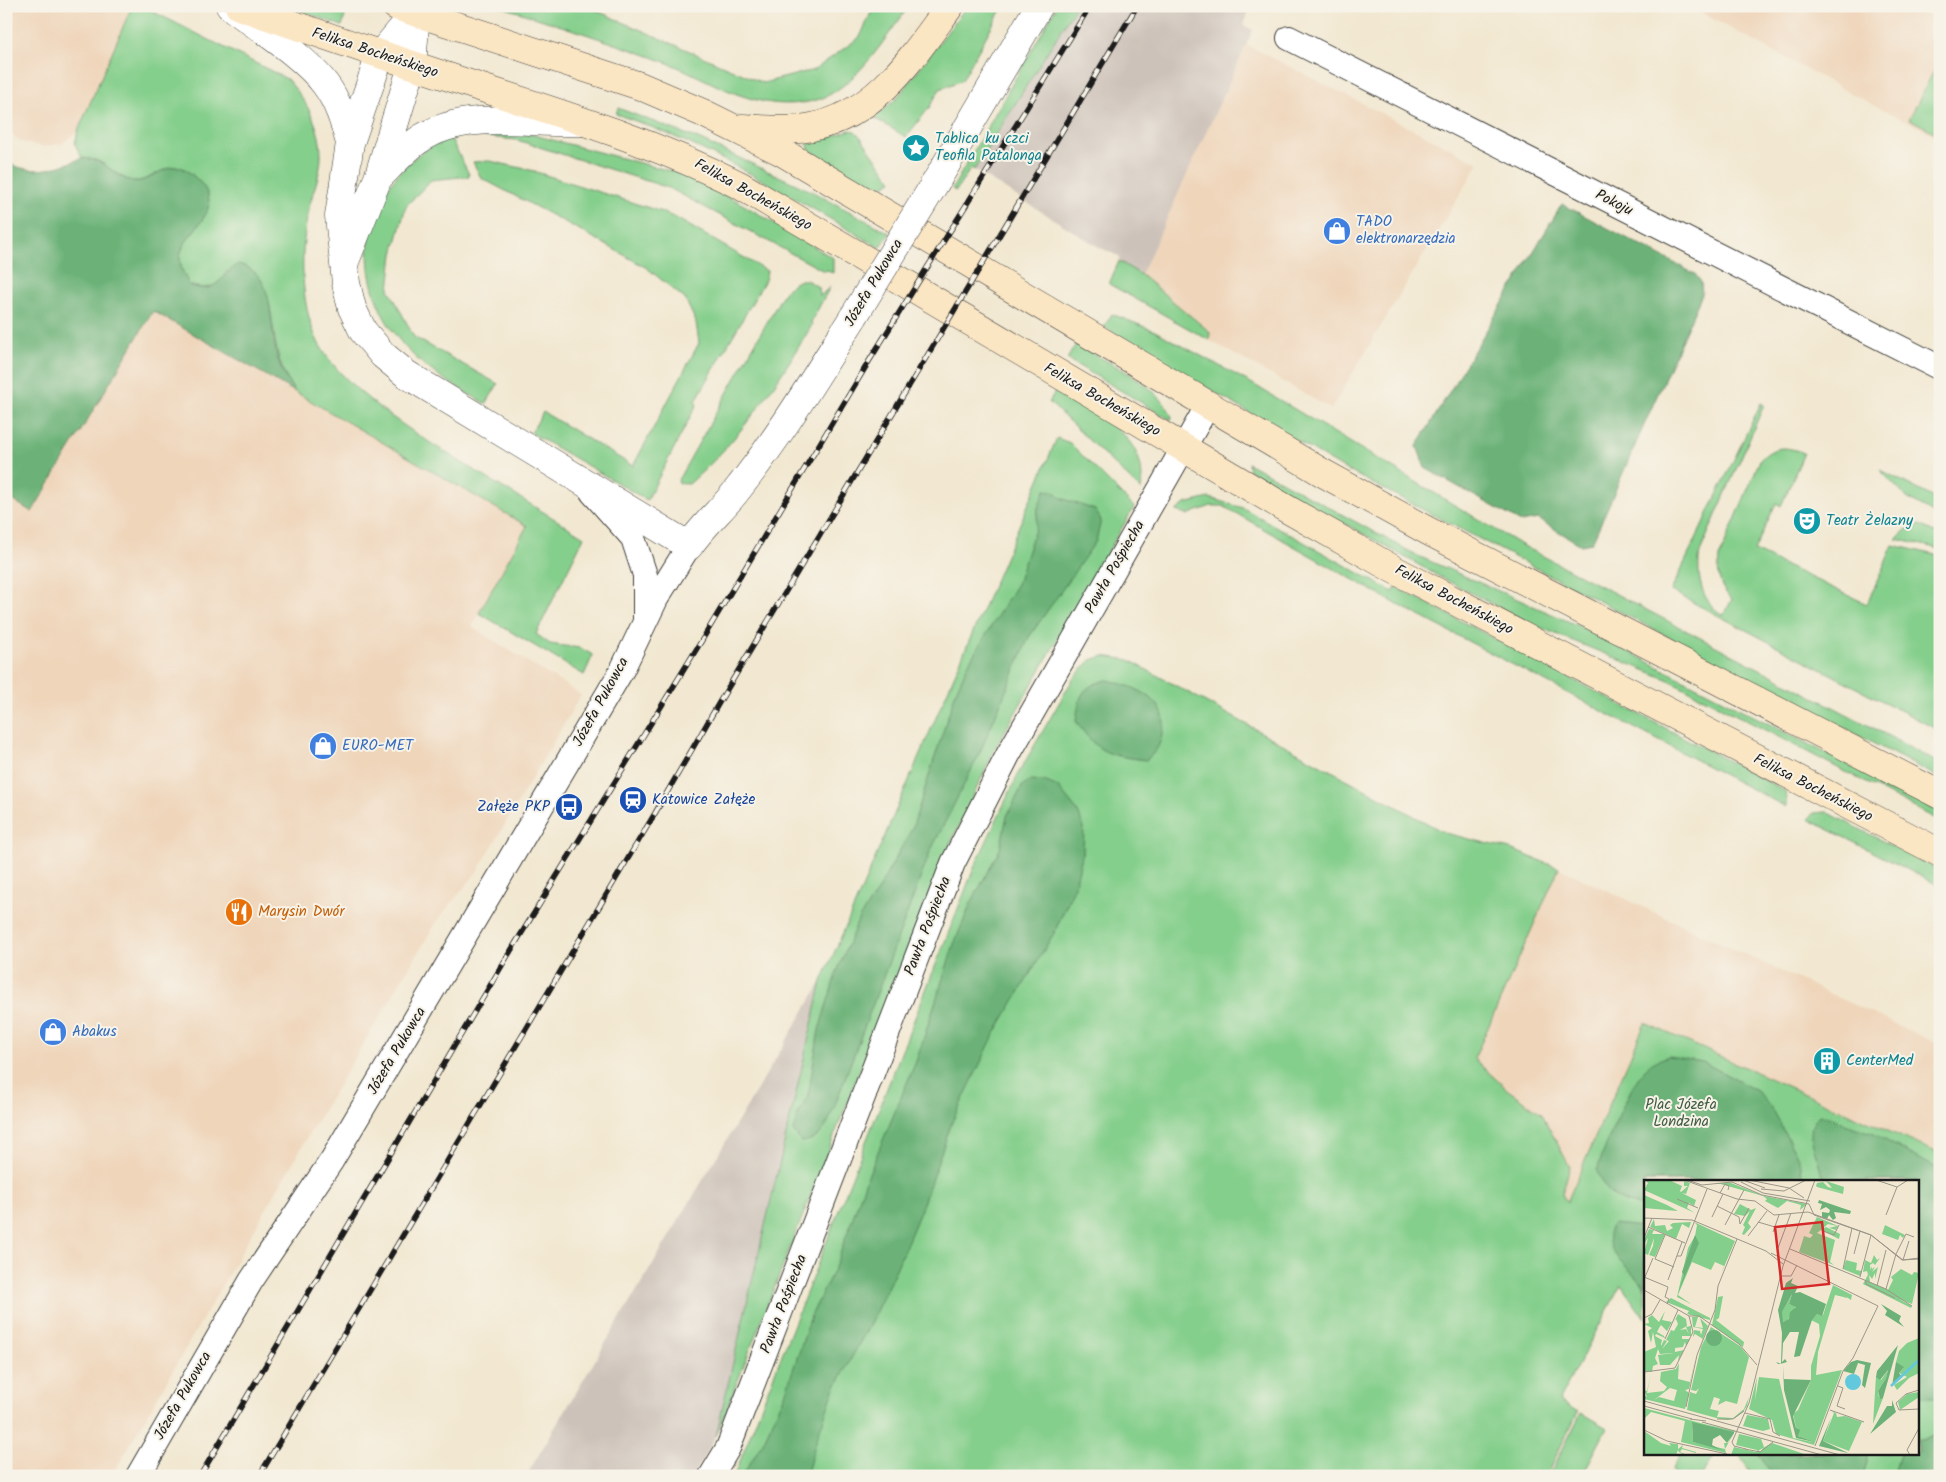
<svg xmlns="http://www.w3.org/2000/svg" width="1946" height="1482" font-family="Kalam,sans-serif">
	<style>
		.built { fill: #efd6bb }
		.industrial { fill: #cdc2b9 }
		.green { fill: #85cf8c; stroke: #507654 }
		.forest { fill: #6cb278; stroke: #44674a }
		.lines { fill: none; stroke-linecap: round; stroke-linejoin: round }
		.minor-casing { stroke: #3c3b37; stroke-width: 26 }
		.tertiary-casing { stroke: #3c3b37; stroke-width: 29 }
		.secondary-casing { stroke: #3c3b37; stroke-width: 29 }
		.minor { stroke: #fff; stroke-width: 24 }
		.tertiary { stroke: #fff; stroke-width: 28 }
		.secondary { stroke: #fbe6c4; stroke-width: 28 }
		.rail-casing { stroke: #1c1c1c; stroke-width: 5.5 }
		.rail { stroke: #f7f3e8; stroke-width: 4; stroke-dasharray: 11; stroke-linecap: butt }
		.tertiary-bridge-casing { stroke: #3c3b37; stroke-width: 29; stroke-linecap: butt }
		.tertiary-bridge { stroke: #fff; stroke-width: 28 }
		.labels { text-anchor: middle; dominant-baseline: central; stroke-width: 4; stroke-linejoin: round; paint-order: stroke }
		.street-label { font-size: 15px; fill: #1c1c1c; stroke: #f7f3e8 }
		.culture-label { font-size: 15px; fill: #0d838f; stroke: #f7f3e8; text-anchor: start }
		.shop-label { font-size: 15px; fill: #366cbe; stroke: #f7f3e8; text-anchor: start }
		.transit-label { font-size: 15px; fill: #164399; stroke: #f7f3e8; text-anchor: start }
		.food-label { font-size: 15px; fill: #c56008; stroke: #f7f3e8; text-anchor: start }
		.park-label { font-size: 15px; fill: #415b43; stroke: #f7f3e8 }
		.inset-river { fill: none; stroke: #61c8de; stroke-width: 2.5 }
		.inset-road { fill: none; stroke: #9c9689; stroke-width: 1 }
		.view { fill: #d62828; fill-opacity: 0.15; stroke: #d62828; stroke-width: 2.5 }
		.inset-edge { fill: none; stroke: #1c1c1c; stroke-width: 2.5 }
	</style>
	<rect width="100%" height="100%" fill="#f7f3e8"/>
	<filter id="ink" filterUnits="userSpaceOnUse"><feTurbulence type="fractalNoise" baseFrequency=".02" numOctaves="2"/><feDisplacementMap in="SourceGraphic" scale="10" xChannelSelector="R" yChannelSelector="G"/><feConvolveMatrix kernelMatrix="1 2 1 2 8 2 1 2 1" color-interpolation-filters="sRGB"/></filter>
	<filter id="wash" filterUnits="userSpaceOnUse"><feTurbulence type="fractalNoise" baseFrequency=".0096" numOctaves="4" result="noise"/><feDisplacementMap in="SourceGraphic" scale="20" xChannelSelector="R" yChannelSelector="G"/><feGaussianBlur stdDeviation="1.12" result="paint"/><feColorMatrix in="noise" values="0 0 0 0 0 0 0 0 0 0 0 0 0 0 0 0 0 1.4 0 .05"/><feComposite in="paint" operator="in"/></filter>
	<g filter="url(#wash)">
		<rect width="100%" height="100%" fill="#f2e8d1"/>
		<!-- built -->
		<path class="built" d="M6,6H132L78,131L63,143L44,147L21,142L6,130Z
			M1689,6H1912L1940,20V138L1854,95Z
			M1245,44L1479,163L1331,409L1209,340L1210,332L1141,275Z
			M153,311L527,526L472,627L581,695L477,872L439,918L315,1124L112,1476H6V496L32,512Z
			M1559,868L1940,1045V1154L1645,1023L1567,1202L1562,1194L1569,1167L1541,1113L1508,1090L1474,1060Z"/>
		<!-- industrial -->
		<path class="industrial" d="M1076,6H1251L1243,25L1253,30L1141,275L1119,261L1120,257L1097,246L974,170Z
			M822,981L716,1436L693,1476H526Z"/>
		<!-- green -->
		<path class="green" d="M132,6H142L287,79C306,100 321,126 321,156C321,173 313,191 309,208C300,249 299,303 318,342C344,393 429,442 477,472C513,494 549,515 584,537L536,634L550,644L580,648L593,655L584,675L479,613L527,526L295,392C271,358 277,330 266,292L227,271C219,287 207,291 189,285C185,276 179,267 180,256C184,230 229,211 198,180C194,176 186,169 180,167C163,164 148,184 133,181C120,179 111,168 100,162C95,159 87,159 82,158L75,144L78,131Z
			M287,6H341L347,9L342,26Z
			M500,6H586L763,83L814,70L860,37L874,6H909C887,36 864,74 831,94C812,105 782,106 761,101C730,95 702,77 673,65C616,43 558,25 500,6Z
			M967,6H1003L962,80L940,89L929,108L906,137L874,118L897,98Z
			M1057,6H1076L974,170L971,168L956,191L952,189Z
			M1940,59V135L1909,119Z
			M618,108L696,138L811,191L890,233L880,248C794,198 710,146 616,114Z
			M485,130L534,135L682,174L737,201L833,258V273L828,270L824,271L669,188L517,140L469,135Z
			M850,130L855,131L860,136L892,181L876,190L809,150L808,144Z
			M450,137L470,176L431,180L406,206L393,254L389,289L414,337L498,384L486,404C459,388 429,373 408,350C354,293 353,207 417,156C426,148 439,143 450,137Z
			M490,161L530,170L659,211L676,218L767,271L765,280L695,402L697,404L647,500L531,433L543,412L633,466L699,343L696,322L685,299L647,268L578,229L481,178L473,162Z
			M1119,261L1141,275L1210,332L1209,340L1109,284Z
			M800,280H806L819,287L820,296L830,287L811,322L812,325C778,382 740,440 689,484L679,483L678,480L783,294L791,285Z
			M1112,314L1155,331L1251,383L1516,542L1883,733L1940,764V778L1341,467L1104,327Z
			M1076,344C1106,362 1159,383 1172,417L1171,420L1067,359Z
			M1056,390C1095,413 1150,435 1141,490L1049,402Z
			M1761,403L1764,405L1700,552C1696,575 1701,604 1724,615L1732,599C1719,588 1717,574 1719,558L1760,460C1774,445 1786,446 1804,453L1781,506L1776,503L1754,551L1867,604L1893,545L1940,556V731L1671,591Z
			M1057,438L1070,443L1134,507L998,743L942,862L716,1436L822,981Z
			M1248,463L1418,556L1577,625L1940,812V821L1669,680L1529,623L1442,578L1249,470Z
			M1879,469L1940,501V517L1907,498Z
			M1209,498L1243,508L1393,592L1396,587L1780,788L1786,793V807L1389,600L1223,506H1211L1187,515L1176,511L1185,504Z
			M1920,525L1940,535V549L1896,539L1907,529Z
			M1104,656L1129,660L1445,833L1510,849L1559,868L1474,1059L1508,1090L1541,1113L1570,1167L1562,1194L1567,1202L1645,1023L1940,1154V1476H1753L1738,1453H1917V1181H1645V1319L1621,1285L1559,1400L1578,1412L1546,1476H734L974,868L1019,772L1073,679L1091,660Z
			M1827,812L1940,871V886L1808,819L1814,813Z
			M1581,1413L1607,1428L1582,1476H1549Z
			M1681,1453H1715L1702,1476H1679L1672,1471Z"/>
		<!-- forest -->
		<path class="forest" d="M82,158C87,159 95,159 100,162C111,168 120,179 133,181C148,184 163,164 180,167C186,169 194,176 198,180C229,211 184,230 180,256C179,267 185,276 189,285C217,296 219,277 238,264C275,272 269,318 275,346C278,364 285,378 295,392L153,311L32,512L6,496V162C33,176 55,169 82,158Z
			M1562,204L1695,274L1701,282L1702,294L1592,543L1581,545L1538,519L1521,522L1425,468L1417,446Z
			M1045,490L1054,491L1061,498L1095,510L1101,520L1096,541L1029,637L977,759L931,850L830,1118C823,1133 818,1140 801,1142L793,1131L797,1117L808,1096L819,1030L836,974L859,918L875,895L912,829L956,691L968,664L1017,584L1036,526L1038,508Z
			M1107,680C1135,686 1173,700 1162,735C1159,747 1156,752 1146,760C1107,755 1098,754 1076,721C1080,695 1080,687 1107,680Z
			M1031,780L1044,781L1058,787L1078,812L1084,828L1083,852L1075,886L1054,933L994,1035L952,1122L920,1212L896,1269L870,1324L834,1390L817,1438L806,1476H742L763,1442L784,1397L811,1316L836,1265L865,1183L917,1059L954,944L971,903L1000,849L1007,816L1023,785Z
			M1669,1056L1703,1062L1757,1091L1771,1108L1795,1152L1801,1165L1802,1176L1799,1181H1645V1207C1621,1203 1605,1195 1597,1171C1603,1150 1630,1084 1645,1069C1652,1062 1660,1059 1669,1056Z
			M1819,1115L1831,1117L1845,1124L1874,1134L1940,1170V1396H1917V1181H1824C1821,1175 1820,1168 1818,1161C1813,1145 1805,1129 1819,1115Z
			M1613,1224L1645,1227V1288C1634,1269 1596,1250 1613,1224Z
			M1940,1434V1476H1893L1900,1453H1917V1440Z
			M1758,1453H1869L1863,1476H1773Z"/>
	</g>
	<g filter="url(#ink)">
		<g class="lines">
			<defs>
				<path id="minor" d="M1289,38L1940,368
					M592,492L633,538L645,575V618
					M138,1476L251,1281L332,1160L622,670L656,599L689,546
					M711,1476L728,1448L953,863L1008,755L1208,405"/>
				<path id="tertiary" d="M230,6C259,28 304,56 325,84C338,101 344,122 350,143
					M416,12L380,55L350,143L339,216L346,283L352,308L363,331L383,355L406,374L689,546C702,527 719,512 734,494C779,438 816,376 854,316
					M379,177C389,167 400,155 412,145C460,106 526,125 582,122
					M937,180L1039,6
					M346,259L378,178L412,66L416,12"/>
				<path id="secondary" d="M239,6C319,34 399,61 479,87C569,116 657,144 741,186L1287,509L1393,569L1940,853
					M396,6L640,86L703,113L782,152L1323,473L1428,531L1940,795
					M742,128C765,129 789,132 812,127C877,114 913,56 950,6"/>
			</defs>
			<!-- minor casing -->
			<use href="#minor" class="minor-casing"/>
			<!-- tertiary casing -->
			<use href="#tertiary" class="tertiary-casing"/>
			<!-- secondary casing -->
			<use href="#secondary" class="secondary-casing"/>
			<!-- minor -->
			<use href="#minor" class="minor"/>
			<!-- tertiary -->
			<use href="#tertiary" class="tertiary"/>
			<!-- secondary -->
			<use href="#secondary" class="secondary"/>
			<defs>
				<path id="rail" d="M200,1476L507,957L699,645L871,358L1090,6
					M259,1476L654,815L720,701L1137,6"/>
			</defs>
			<!-- rail casing -->
			<use href="#rail" class="rail-casing"/>
			<!-- rail -->
			<use href="#rail" class="rail"/>
			<defs>
				<path id="tertiary-bridge" d="M854,316L937,180"/>
			</defs>
			<!-- tertiary-bridge casing -->
			<use href="#tertiary-bridge" class="tertiary-bridge-casing"/>
			<!-- tertiary-bridge -->
			<use href="#tertiary-bridge" class="tertiary-bridge"/>
		</g>
	</g>
	<!-- icons -->
	<defs>
		<symbol id="sight-disc" viewBox="-11 -11 22 22"><circle r="9.5" fill="#0f9aa8" stroke="#f7f3e8"/><path d="M0-6L1.8-2.2L6-1.7L2.9 1.2L3.7 5.4L0 3.3L-3.7 5.4L-2.9 1.2L-6-1.7L-1.8-2.2Z" fill="#fff"/></symbol>
		<symbol id="shop-disc" viewBox="-11 -11 22 22"><circle r="9.5" fill="#3f7fe0" stroke="#f7f3e8"/><path d="M-5-2.5h2.3a2.7 3.5 0 0 1 5.4 0H5L5.5 6h-11ZM-1.5-2.5h3a1.5 2.3 0 0 0-3 0Z" fill="#fff"/></symbol>
		<symbol id="theatre-disc" viewBox="-11 -11 22 22"><circle r="9.5" fill="#0f9aa8" stroke="#f7f3e8"/><path d="M-5-5.5Q0-4 5-5.5V0Q5 5 0 6Q-5 5-5 0ZM-3.3-2.5H-1v1.5H-3.3ZM1-2.5H3.3v1.5H1ZM-2.8 1Q0 5.5 2.8 1Z" fill="#fff"/></symbol>
		<symbol id="station-disc" viewBox="-11 -11 22 22"><circle r="9.5" fill="#1a4fb4" stroke="#f7f3e8"/><path d="M-3-6H3Q5-6 5-4V2Q5 4 3 4L4.5 6H3L1.5 4h-3L-3 6H-4.5L-3 4Q-5 4-5 2V-4Q-5-6-3-6ZM-3.5-4v3h7v-3ZM-3.5 1v1.5H-2V1ZM2 1v1.5H3.5V1Z" fill="#fff"/></symbol>
		<symbol id="bus-disc" viewBox="-11 -11 22 22"><circle r="9.5" fill="#1a4fb4" stroke="#f7f3e8"/><path d="M-5-6H5V4H4V6H2V4H-2V6H-4V4H-5ZM-3.5-4V0h7V-4ZM-3.5 1.2v1.5H-2V1.2ZM2 1.2v1.5H3.5V1.2Z" fill="#fff"/></symbol>
		<symbol id="restaurant-disc" viewBox="-11 -11 22 22"><circle r="9.5" fill="#e8710a" stroke="#f7f3e8"/><path d="M-5-6h1v4h1v-4h1v4h1v-4h1v5L-1.5 .5V6h-2V.5L-5-1ZM5-6V6H3V1.5H1.5Q1.5-4 5-6Z" fill="#fff"/></symbol>
		<symbol id="building-disc" viewBox="-11 -11 22 22"><circle r="9.5" fill="#0f9aa8" stroke="#f7f3e8"/><path d="M-4-6H4V6H1V3H-1V6H-4ZM-2.5-4.3h1.7v1.8h-1.7ZM.8-4.3h1.7v1.8H.8ZM-2.5-1h1.7V.8h-1.7ZM.8-1h1.7V.8H.8Z" fill="#fff"/></symbol>
	</defs>
	<g fill-rule="evenodd">
		<use href="#sight-disc" x="900" y="132" width="32" height="32"/>
		<use href="#shop-disc" x="1321" y="215" width="32" height="32"/>
		<use href="#theatre-disc" x="1791" y="505" width="32" height="32"/>
		<use href="#shop-disc" x="307" y="730" width="32" height="32"/>
		<use href="#station-disc" x="617" y="784" width="32" height="32"/>
		<use href="#bus-disc" x="553" y="791" width="32" height="32"/>
		<use href="#restaurant-disc" x="223" y="896" width="32" height="32"/>
		<use href="#shop-disc" x="37" y="1016" width="32" height="32"/>
		<use href="#building-disc" x="1811" y="1045" width="32" height="32"/>
	</g>
	<g class="labels">
		<!-- street labels -->
		<g class="street-label">
			<text transform="translate(375 53) rotate(18)">Feliksa Bocheńskiego</text>
			<text transform="translate(753 195) rotate(29)">Feliksa Bocheńskiego</text>
			<text transform="translate(1614 203) rotate(27)">Pokoju</text>
			<text transform="translate(874 283) rotate(-59)">Józefa Pukowca</text>
			<text transform="translate(1102 400) rotate(30)">Feliksa Bocheńskiego</text>
			<text transform="translate(1115 567) rotate(-60)">Pawła Pośpiecha</text>
			<text transform="translate(1454 600) rotate(28)">Feliksa Bocheńskiego</text>
			<text transform="translate(601 702) rotate(-61)">Józefa Pukowca</text>
			<text transform="translate(1813 788) rotate(27)">Feliksa Bocheńskiego</text>
			<text transform="translate(928 926) rotate(-69)">Pawła Pośpiecha</text>
			<text transform="translate(397 1051) rotate(-59)">Józefa Pukowca</text>
			<text transform="translate(784 1304) rotate(-69)">Pawła Pośpiecha</text>
			<text transform="translate(183 1396) rotate(-60)">Józefa Pukowca</text>
		</g>
		<!-- culture labels -->
		<g class="culture-label">
			<text x="935" y="139">Tablica ku czci<tspan x="935" dy="17">Teofila Patalonga</tspan></text>
			<text x="1826" y="521">Teatr Żelazny</text>
			<text x="1846" y="1061">CenterMed</text>
		</g>
		<!-- shop labels -->
		<g class="shop-label">
			<text x="1356" y="222">TADO<tspan x="1356" dy="17">elektronarzędzia</tspan></text>
			<text x="342" y="746">EURO-MET</text>
			<text x="72" y="1032">Abakus</text>
		</g>
		<!-- transit labels -->
		<g class="transit-label">
			<text x="652" y="800">Katowice Załęże</text>
			<text x="550" y="807" text-anchor="end">Załęże PKP</text>
		</g>
		<!-- food labels -->
		<g class="food-label">
			<text x="258" y="912">Marysin Dwór</text>
		</g>
		<!-- park labels -->
		<g class="park-label">
			<text x="1681" y="1105">Plac Józefa<tspan x="1681" dy="17">Londzina</tspan></text>
		</g>
	</g>
	<!-- overview -->
	<g transform="translate(1644 1180)">
		<rect width="275" height="275" fill="#f2e8d1"/>
		<path d="M1,0H25L38,6L36,11L37,12L44,6H40V1L46,3L42,14L38,13L52,20L50,26L45,23L43,28L51,33L0,10L4,3ZM174,0L173,3L179,2L184,7L188,8L182,1L200,7L199,14L173,7L172,6ZM73,3H87L120,16L163,24L156,30L157,25L143,21L134,28L121,21L123,19L119,16ZM0,15L23,25L34,31L0,28ZM96,24L107,30L112,28L104,43L107,47L100,55L98,54L101,47L99,45L106,31L101,36L90,34ZM173,37L194,46L192,50L185,48L193,46L184,44L178,49L182,47L196,54L195,59L177,50L173,53L191,60L186,82L190,85L155,72L160,56L166,58L169,55L165,53ZM10,39L11,46L21,45L23,51L29,48L26,45L29,43L47,42L45,48L38,44L32,59L6,47ZM50,42L91,61L77,94L80,86L71,82L67,90L48,82L34,115L47,124L33,117L44,68L51,56L53,45ZM241,45L261,55L259,58L256,55L254,60L238,54ZM5,49L10,50L8,54H21L11,77L5,75L9,66L10,58L4,75L0,73L4,58L0,64V60ZM230,75L233,80L236,78L231,85L229,83L226,85V91L227,86L228,89L231,87L228,92L234,87L231,99V93L228,99L225,95L226,102L244,110L249,100L247,97L257,89L268,95L270,92L275,93L268,124L255,119L268,126L267,128L219,104L226,91L224,95L223,91L219,92L221,80L227,83ZM202,80L213,83L212,90L218,91L216,96L199,89ZM189,105L208,115L207,120L194,111L204,118L191,115L174,172L172,195L198,190L170,265L132,254L128,240L105,229L113,197L111,220L115,197L135,199L149,258L169,262L154,256L149,234L154,230L167,200V186L176,156L175,144L167,140L173,134L179,135ZM148,114L145,124L152,126L144,140L139,142L136,135ZM79,116L75,138L72,140L100,162L99,167L68,145L74,117ZM27,118L66,138V140L43,134L45,131L22,122ZM21,131L18,140L28,142L23,151L17,145L15,148L13,152L20,156L21,158L12,154L11,156L18,160L17,164V166L20,160L23,161L18,169L25,161L22,160L27,150L30,151L34,144L32,139L30,142L34,134L42,139L43,146L36,150L42,149L45,154L42,147L47,146V156H38V159H46L42,166L41,162L39,167L31,168V172L40,170L34,181L35,175L26,185H16L14,175L30,173L16,174L14,169L11,178L14,184L9,186L8,192L0,191V172L12,167L9,152L7,163L4,151L8,148L0,144L5,143L4,138L8,135L15,142ZM48,137H54L51,147L59,148L56,138L64,146L52,176L45,209L41,210L45,213L41,229L0,219V215L3,217L0,210L3,211L7,194L3,213L20,211L23,207L16,201L17,192L32,189L35,183L34,199L46,202L52,176L59,159L51,154L49,157L50,150L56,151L57,155L59,149L49,147ZM26,208L33,210L30,221L15,217L10,220ZM67,147L96,166L105,177L93,224L82,221L74,225L76,219L70,217L66,229L75,231L73,237L89,238L100,229L105,217L103,226L99,232L91,238L84,240L76,239L43,230L46,212L52,214L55,208L52,211L47,210L57,167ZM275,158V193L265,198L253,210L250,205L263,197L255,193L259,188L252,182L255,171L263,163ZM244,190L242,198L234,211L235,217L239,218L229,244L232,196L237,200ZM275,212V217L256,230L254,222L263,214ZM0,228L60,244L91,251L81,269L80,263H84L87,257L83,251L48,243L49,262L81,269L82,273L37,262L41,241L7,232L0,239ZM187,231L192,233L193,237L201,236L218,242L205,271L179,261L190,233ZM103,235L124,239L126,249L119,251L99,246ZM0,251L17,263L27,266L25,263L34,264V269L39,265L38,268L52,272V273L38,269L36,272L41,274L40,275L35,272L34,270L32,275H0ZM95,254L117,259L120,267L117,271L92,265ZM128,263L163,275H87L90,267L112,272Z" fill="#85cf8c" fill-rule="evenodd"/>
		<path d="M175,20L207,31L206,34L190,32L192,38L189,40L185,35L183,39L178,37V32L185,33L186,30L182,27L176,30L178,24L174,23ZM51,55L55,63L34,113L40,95L38,92ZM149,98L147,103L154,106L151,113L156,112L182,124L178,136L173,134L168,140L156,176L150,177L155,152H146L139,163L138,182L141,179L143,182L136,184H134L132,182L137,184L138,153L134,130L142,103ZM148,114L145,124L152,127L146,132L145,139L139,142L138,132ZM237,124L257,136L255,141L260,147L241,135L243,131ZM62 158a8 8 0 1 1 16 0a8 8 0 1 1-16 0ZM254,165L239,218L236,219L234,211L242,198L244,190L236,200L232,197L233,191ZM213,180L227,183L221,208L218,205L221,185L214,183L210,194L199,191L207,182ZM252,182L260,187L255,193L258,197L248,206ZM139,185L140,199L167,200L149,236L152,248L156,250L154,256L170,262L152,258L140,210ZM248,220L252,232L226,254L243,226H248ZM187,238L179,261L204,273L175,266ZM48,242L90,252V253L83,263L76,255L69,259L68,265L78,270L49,262Z" fill="#6cb278" fill-rule="evenodd"/>
		<path d="M201 202a8 8 0 1 1 16 0a8 8 0 1 1-16 0Z" fill="#61c8de"/>
		<path class="inset-river" d="M247,206L275,180"/>
		<path class="inset-road" d="M40,0L93,19L111,21L130,35L164,32L227,55L259,80L275,78M43,0L58,5L88,2L118,15L165,24L170,35L227,55L258,80L275,79M99,0L121,8M105,0L145,8L160,18M232,0L253,7M97,2L119,13L166,21M117,9L140,11L162,0M76,13L81,4L85,6L84,10M33,19L54,28M73,26L95,37L96,44L105,28M242,35L253,7L264,0M68,37L79,14M0,38L48,40L122,71M114,42L131,47M81,45L100,10M4,47L41,63M179,51L190,55L195,45M129,52L135,35M21,55L11,79L30,87M104,56L123,31M0,58L8,38M134,68L147,33M146,69L242,109L268,126M122,71L139,84M127,73L234,126L209,178L199,191L171,266M210,74L216,51M33,76H37L63,9M259,80L265,61M199,89L208,48M137,96H147L153,85M0,97L24,107L21,117L25,119L23,124M1,97L9,78M216,97L227,55M24,100L38,62M222,101V104L251,118M233,106L242,70M242,109L252,74L262,54L270,57M0,110L45,136L49,152L31,188L0,192M45,136H55L95,164L113,185M0,138L8,134L16,120M21,159L34,130M194,206L199,208L193,226L201,229M275,210L262,214L252,223L255,230L275,229M0,221L196,275M0,226L48,239M42,227L53,175L71,130L74,106L93,59M186,230L220,242M101,233L126,239L129,252L136,256M46,239L62,241M73,239H89L100,231M58,242L178,275M0,250L23,261L83,274M101,269L116,272L129,262M102,269L90,266L88,262L105,223L139,86L171,0M266,275L263,270L275,248"/>
		<path class="view" d="M178,42L185,104L138,109L131,47Z"/>
		<rect width="275" height="275" class="inset-edge"/>
	</g>
	<!-- margin -->
	<rect width="1946" height="1482" fill="none" stroke="#f7f3e8" stroke-width="25"/>
</svg>
